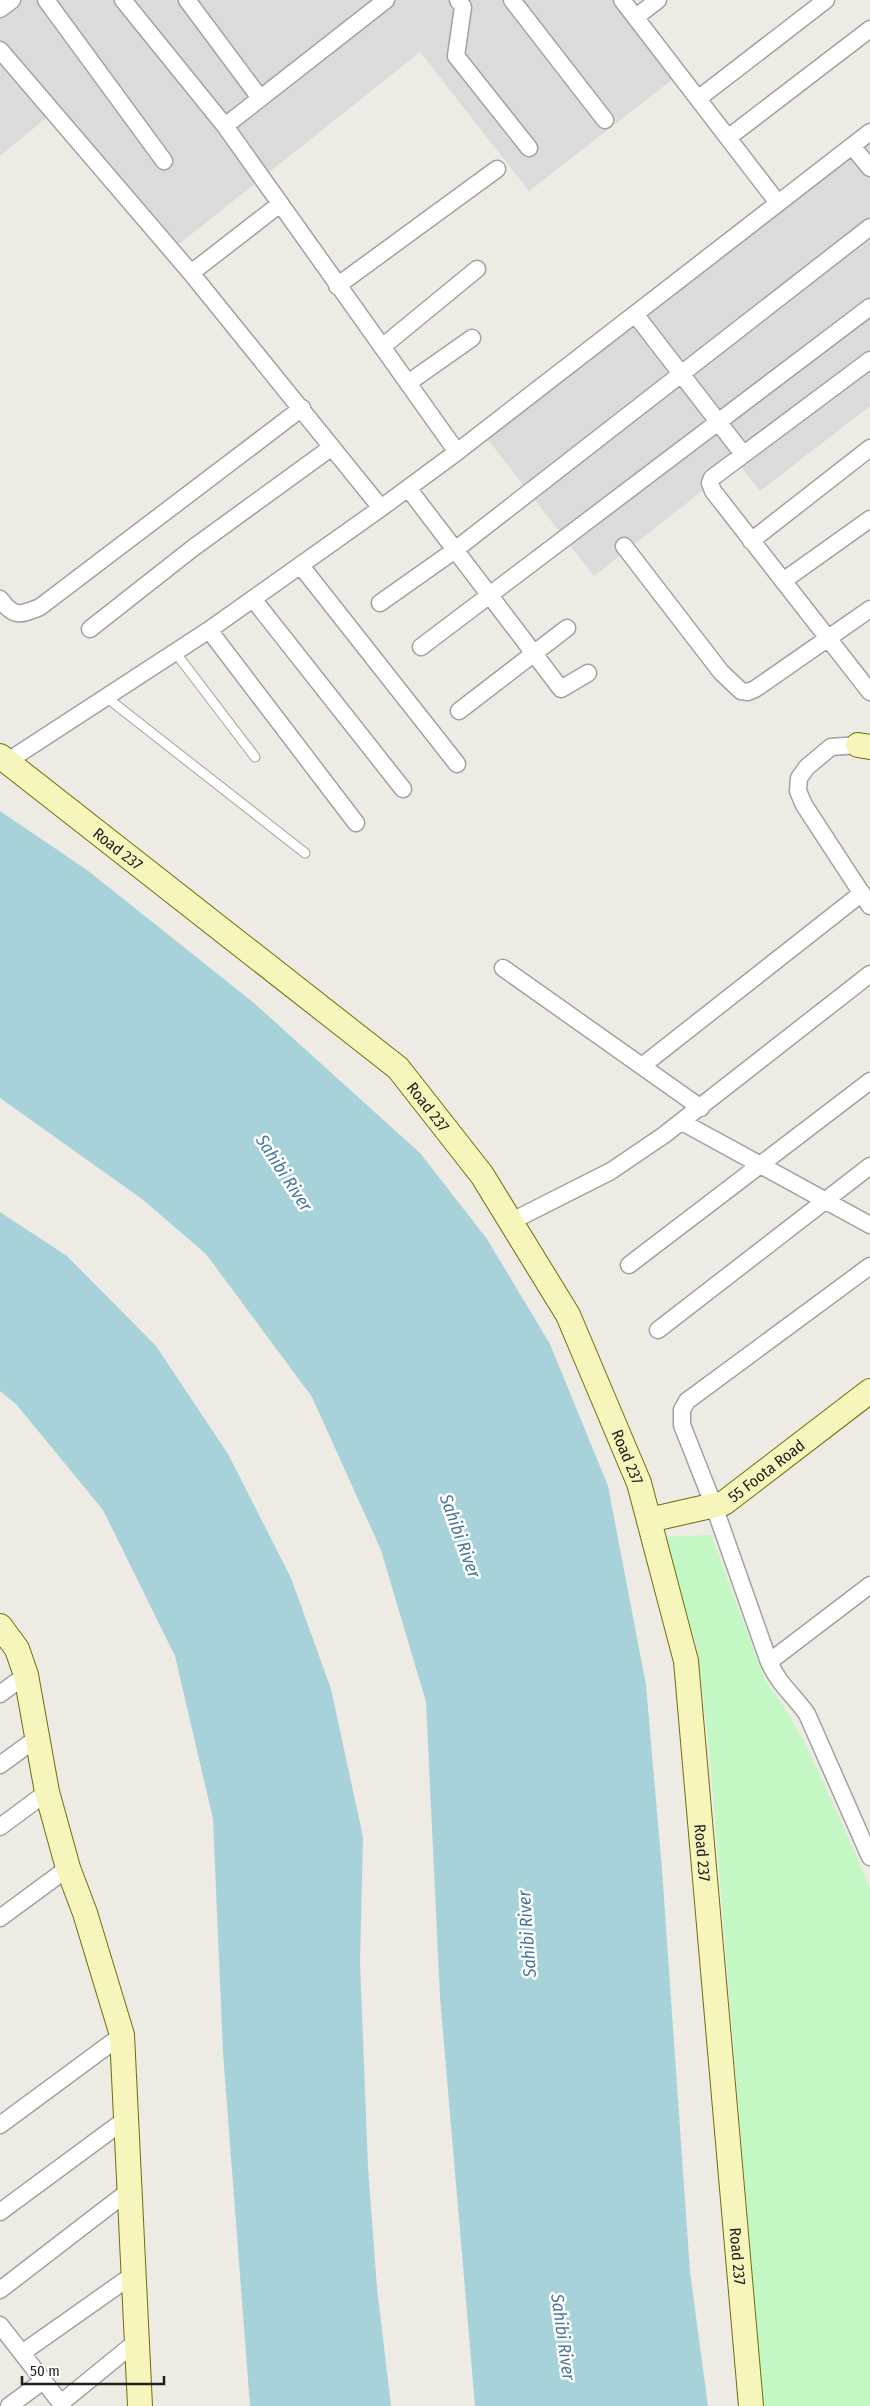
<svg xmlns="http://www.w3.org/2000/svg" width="870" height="2406" font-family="'Fira Sans Condensed',sans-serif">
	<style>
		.residential { fill: #dcdbdb }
		.park { fill: #c3f7c4 }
		.water { fill: #a7d2da }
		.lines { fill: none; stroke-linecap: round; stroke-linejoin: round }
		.lane-casing { stroke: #a2a2a2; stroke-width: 11 }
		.street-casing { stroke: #a2a2a2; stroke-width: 19 }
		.secondary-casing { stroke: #6c700a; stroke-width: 26 }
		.lane { stroke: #fff; stroke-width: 9 }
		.street { stroke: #fff; stroke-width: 16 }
		.secondary { stroke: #f6f5bb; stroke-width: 24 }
		.labels { text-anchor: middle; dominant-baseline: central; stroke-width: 5; stroke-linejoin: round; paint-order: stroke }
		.street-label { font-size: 16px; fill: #1e1e1e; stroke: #fff }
		.water-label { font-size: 18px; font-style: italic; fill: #49779a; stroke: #fff }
	</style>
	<rect width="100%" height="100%" fill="#eeeae4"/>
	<!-- residential -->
	<path class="residential" d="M0,0H626L681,73L529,191L420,52L164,256L51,114L0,156Z
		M870,124V406L760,491L738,463L594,576L478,427Z"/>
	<!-- park -->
	<path class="park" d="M711,1535L765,1680L784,1707L805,1743L852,1846L870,1889V2406H763L710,1759L698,1651L664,1537Z"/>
	<!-- water -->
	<path class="water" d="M0,811L87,870L254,1003L420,1153L487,1239L550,1344L608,1486L646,1685L662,1870L690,2272L708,2406H475L440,1997L426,1702L381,1550L312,1397L206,1254L142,1199L0,1098Z
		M0,1212L67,1256L156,1346L228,1454L291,1578L331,1689L363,1837L360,1962L368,2168L377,2288L391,2406H250L223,2053L213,1819L175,1656L103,1510L16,1404L0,1391Z"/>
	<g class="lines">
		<defs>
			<path id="lane" d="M175,652L255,757
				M106,697L305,853"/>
			<path id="street" d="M46,0L164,161
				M123,0L225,126L457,452
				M187,0L260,98
				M458,0L463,7L456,56L529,148
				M512,0L605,120
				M622,0L778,203
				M0,9L12,0
				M636,17L658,0
				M0,50L191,273L381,508
				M699,98L826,0
				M225,126L386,0
				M729,137L870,29
				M852,146L870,168
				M191,273L280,204
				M337,286L497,169
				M635,314L743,454
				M382,347L477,269
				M870,360L712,478L710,483L713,491L870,692
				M408,383L472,338
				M408,488L561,689L588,673
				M751,541L870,448
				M624,546L721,672L741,691L748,692L755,689L870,609
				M301,566L457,764
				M783,581L870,519
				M0,599C14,618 20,615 40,607L302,408
				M253,599L403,789
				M380,603L455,550L870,227
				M90,629L193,548L332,447
				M209,630L356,823
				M421,647L870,307
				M459,711L567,628
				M858,745L831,747L807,767L799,778L798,791L804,805L870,906
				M8,761L209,630L381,508L457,452L870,132
				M503,968L701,1108
				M642,1066L862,893
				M682,1122L870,1225
				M512,1221L611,1171L664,1135L870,974
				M629,1265L870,1081
				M870,1266L687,1401L682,1410V1425L714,1506L769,1662L870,1585
				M658,1330L870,1166
				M769,1662C780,1686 793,1694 807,1714L870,1857
				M0,1694L26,1675
				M0,1765L37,1738
				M0,1827L47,1792
				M0,1918L68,1868
				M0,2125L122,2035
				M0,2212L126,2119
				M0,2290L130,2190
				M0,2325L63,2406
				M22,2353L134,2274
				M61,2403L137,2341
				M9,2406L43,2381"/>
			<g id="secondary">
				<path d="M858,745L870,747"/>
				<path id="s1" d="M0,756L398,1068L482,1175L568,1315L639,1483L686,1661L751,2406"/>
				<path id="s2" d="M649,1520L724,1503L870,1391"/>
				<path d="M0,1626L17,1649L26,1675L47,1792L68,1868L85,1913L122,2035L140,2406"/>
			</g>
		</defs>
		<!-- lane casing -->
		<use href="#lane" class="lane-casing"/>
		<!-- street casing -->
		<use href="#street" class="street-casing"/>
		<!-- secondary casing -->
		<use href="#secondary" class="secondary-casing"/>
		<!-- lane -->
		<use href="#lane" class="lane"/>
		<!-- street -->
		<use href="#street" class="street"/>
		<!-- secondary -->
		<use href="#secondary" class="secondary"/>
	</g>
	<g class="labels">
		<!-- street labels -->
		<g class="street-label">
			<text stroke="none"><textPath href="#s1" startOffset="150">Road 237</textPath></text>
			<text stroke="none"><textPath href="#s1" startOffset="555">Road 237</textPath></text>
			<text stroke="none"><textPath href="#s1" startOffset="960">Road 237</textPath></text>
			<text stroke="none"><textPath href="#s2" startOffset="130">55 Foota Road</textPath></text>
			<text stroke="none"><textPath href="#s1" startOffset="1365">Road 237</textPath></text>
			<text stroke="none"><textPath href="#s1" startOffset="1770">Road 237</textPath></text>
		</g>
		<!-- water labels -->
		<g class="water-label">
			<text transform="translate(284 1173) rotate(57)">Sahibi River</text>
			<text transform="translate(460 1536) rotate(70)">Sahibi River</text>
			<text transform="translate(527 1934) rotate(-94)">Sahibi River</text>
			<text transform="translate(563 2337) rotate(82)">Sahibi River</text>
		</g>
	</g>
	<!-- scale -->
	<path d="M22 2376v8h142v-8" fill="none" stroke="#1e1e1e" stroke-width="2.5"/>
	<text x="30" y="2376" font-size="15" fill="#1e1e1e" stroke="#ffffff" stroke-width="4" paint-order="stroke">50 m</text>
</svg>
